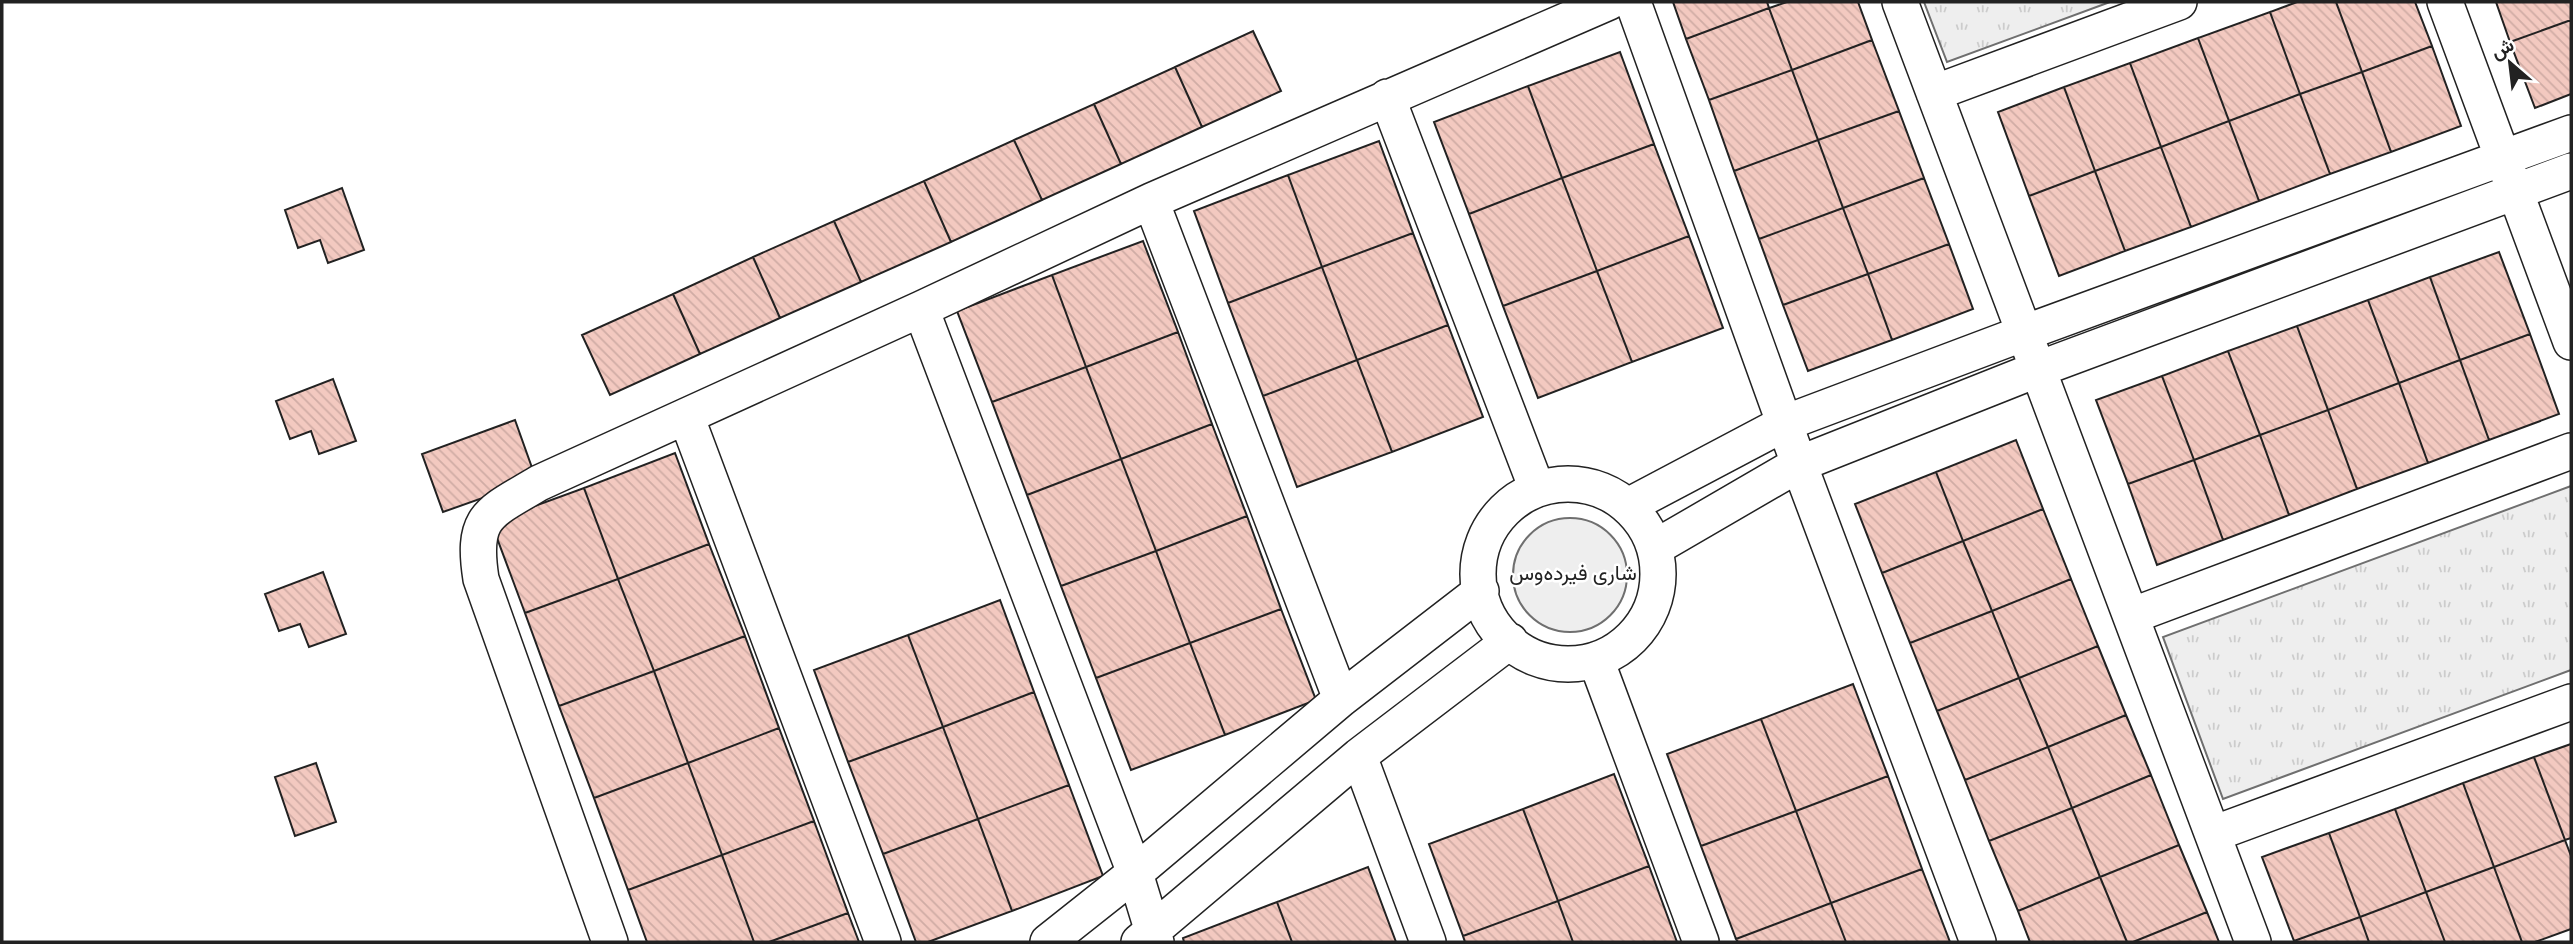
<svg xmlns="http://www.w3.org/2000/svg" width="2573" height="944" font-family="'IBM Plex Sans',Vazirmatn,sans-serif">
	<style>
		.grass { fill: #eee; stroke: #6f6f6f; stroke-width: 2 }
		.park { fill: url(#park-tufts); stroke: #6f6f6f; stroke-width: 2 }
		.building { fill: url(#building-back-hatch); stroke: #222; stroke-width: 2 }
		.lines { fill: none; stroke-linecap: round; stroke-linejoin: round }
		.minor-casing { stroke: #222; stroke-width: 38 }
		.minor { stroke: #fff; stroke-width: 35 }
		.labels { text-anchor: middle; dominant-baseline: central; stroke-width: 5; stroke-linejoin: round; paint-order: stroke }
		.neighbourhood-label { font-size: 21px; fill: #222; stroke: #fff }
	</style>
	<defs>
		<pattern id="park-tufts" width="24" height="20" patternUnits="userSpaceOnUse" patternTransform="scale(1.75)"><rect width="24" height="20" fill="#eee"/><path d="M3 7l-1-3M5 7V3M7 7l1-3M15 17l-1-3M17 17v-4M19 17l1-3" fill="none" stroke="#ccc"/></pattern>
		<pattern id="building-back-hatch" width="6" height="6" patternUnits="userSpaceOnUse" patternTransform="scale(1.75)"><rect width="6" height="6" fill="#f3c9c0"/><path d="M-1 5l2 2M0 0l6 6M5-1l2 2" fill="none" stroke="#d0aca5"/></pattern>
	</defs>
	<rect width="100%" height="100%" fill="#fff"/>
	<!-- grass -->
	<path class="grass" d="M1513 575a57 57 0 1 1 114 0a57 57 0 1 1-114 0Z"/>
	<!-- park -->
	<path class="park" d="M1924,2H2110L1947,62Z
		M2571,486V670L2223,799L2163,637Z"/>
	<!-- building -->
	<path class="building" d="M1673,2H1767L1769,8L1686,39Z
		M1787,2H1858L1872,40L1792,70L1769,8Z
		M2297,2H2336L2362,72L2300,94L2270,12Z
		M2336,2H2415L2432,46L2362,72Z
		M2496,2H2571V20L2510,42Z
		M1769,8L1792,70L1709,100L1686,39Z
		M2270,12L2300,94L2229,121L2198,38Z
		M2571,20V94L2535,108L2510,42Z
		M1253,31L1281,91L1202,127L1175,67Z
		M2198,38L2229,121L2161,147L2130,63Z
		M1872,40L1899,111L1818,140L1792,70Z
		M2432,46L2461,126L2391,152L2362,72Z
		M1620,52L1654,144L1562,178L1528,86Z
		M2130,63L2161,147L2095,171L2064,87Z
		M1175,67L1202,127L1121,164L1094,104Z
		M1792,70L1818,140L1734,171L1709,100Z
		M2362,72L2391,152L2330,174L2300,94Z
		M1528,86L1562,178L1469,214L1434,122Z
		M2064,87L2095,171L2029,196L1998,112Z
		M2300,94L2330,174L2259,201L2229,121Z
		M1094,104L1121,164L1042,200L1014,140Z
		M1899,111L1924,178L1843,208L1818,140Z
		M2229,121L2259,201L2191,227L2161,147Z
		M1014,140L1042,200L951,242L924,181Z
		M1818,140L1843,208L1759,239L1734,171Z
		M1379,141L1413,233L1322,267L1288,175Z
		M1654,144L1689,236L1597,271L1562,178Z
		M2161,147L2191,227L2125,251L2095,171Z
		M2095,171L2125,251L2059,276L2029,196Z
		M1288,175L1322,267L1228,303L1194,211Z
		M1562,178L1597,271L1503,306L1469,214Z
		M1924,178L1949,244L1868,274L1843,208Z
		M924,181L951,242L861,282L834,221Z
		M342,188L364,250L328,263L320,240L298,248L285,210Z
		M1843,208L1868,274L1783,305L1759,239Z
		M834,221L861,282L780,318L753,257Z
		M1413,233L1448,325L1357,360L1322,267Z
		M1689,236L1723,328L1632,362L1597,271Z
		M1143,241L1178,332L1086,367L1052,275Z
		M1949,244L1973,309L1892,340L1868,274Z
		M2499,252L2530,334L2460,360L2430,277Z
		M753,257L780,318L700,354L673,294Z
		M1322,267L1357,360L1263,396L1228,303Z
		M1597,271L1632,362L1538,398L1503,306Z
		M1868,274L1892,340L1808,371L1783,305Z
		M1052,275L1086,367L992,402L957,311Z
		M2430,277L2460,360L2399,383L2368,300Z
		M673,294L700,354L610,395L582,335Z
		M2368,300L2399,383L2328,410L2297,326Z
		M1448,325L1483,417L1392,452L1357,360Z
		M2297,326L2328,410L2260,435L2228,351Z
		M1178,332L1212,424L1121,459L1086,367Z
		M2530,334L2559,414L2489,440L2460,360Z
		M2228,351L2260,435L2194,460L2162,376Z
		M1357,360L1392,452L1297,487L1263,396Z
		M2460,360L2489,440L2428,463L2399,383Z
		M1086,367L1121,459L1027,495L992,402Z
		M2162,376L2194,460L2128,484L2096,400Z
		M333,379L356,441L319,454L311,431L290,439L276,401Z
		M2399,383L2428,463L2357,489L2328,410Z
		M2328,410L2357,489L2289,515L2260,435Z
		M515,420L536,479L443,512L422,454Z
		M1212,424L1247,516L1156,551L1121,459Z
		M2260,435L2289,515L2223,540L2194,460Z
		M2016,440L2043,509L1963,541L1936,472Z
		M675,453L709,544L618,579L584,488Z
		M1121,459L1156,551L1061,586L1027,495Z
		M2194,460L2223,540L2157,565L2128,484Z
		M1936,472L1963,541L1882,573L1855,504Z
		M584,488L618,579L525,613L491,522Z
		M2043,509L2071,579L1992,611L1963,541Z
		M1247,516L1281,609L1190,643L1156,551Z
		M1963,541L1992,611L1910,643L1882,573Z
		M709,544L745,636L654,671L618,579Z
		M1156,551L1190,643L1096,678L1061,586Z
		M323,572L346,634L309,647L300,624L279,631L265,594Z
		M618,579L654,671L559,706L525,613Z
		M2071,579L2098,646L2019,678L1992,611Z
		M1000,600L1034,692L943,727L908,635Z
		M1281,609L1316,700L1225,735L1190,643Z
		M1992,611L2019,678L1937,711L1910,643Z
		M908,635L943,727L848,762L814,670Z
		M745,636L779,728L688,763L654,671Z
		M1190,643L1225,735L1131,770L1096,678Z
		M2098,646L2126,715L2048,747L2019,678Z
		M654,671L688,763L594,798L559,706Z
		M2019,678L2048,747L1965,780L1937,711Z
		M1853,684L1888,776L1796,811L1761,719Z
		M1034,692L1069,785L978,819L943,727Z
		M2126,715L2151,775L2072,808L2048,747Z
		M1761,719L1796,811L1701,846L1667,754Z
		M943,727L978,819L883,854L848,762Z
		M779,728L814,821L722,855L688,763Z
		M2571,744V838L2565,840L2534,757Z
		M2048,747L2072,808L1989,841L1965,780Z
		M2534,757L2565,840L2494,867L2463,783Z
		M316,763L336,822L295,836L275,777Z
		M688,763L722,855L628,890L594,798Z
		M1614,774L1649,866L1558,901L1523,809Z
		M2151,775L2179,845L2100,877L2072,808Z
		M1888,776L1922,869L1831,903L1796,811Z
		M2463,783L2494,867L2426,892L2395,809Z
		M1069,785L1103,876L1012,911L978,819Z
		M2072,808L2100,877L2018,911L1989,841Z
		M1523,809L1558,901L1463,936L1429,844Z
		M2395,809L2426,892L2360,917L2329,833Z
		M1796,811L1831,903L1736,939L1701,846Z
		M978,819L1012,911L928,942H916L883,854Z
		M814,821L848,913L769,942H754L722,855Z
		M2329,833L2360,917L2294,941L2262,857Z
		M2565,840L2571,856V929L2535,942H2522L2494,867Z
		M2179,845L2207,912L2133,942H2127L2100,877Z
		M722,855L754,942H647L628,890Z
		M1649,866L1677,942H1573L1558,901Z
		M1368,867L1396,942H1292L1277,902Z
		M2494,867L2522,942H2445L2426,892Z
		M1922,869L1950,942H1846L1831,903Z
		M2100,877L2127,942H2030L2018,911Z
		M2426,892L2445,942H2369L2360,917Z
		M1558,901L1573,942H1465L1463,936Z
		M1277,902L1292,942H1184L1183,938Z
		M1831,903L1846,942H1738L1736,939Z
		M2207,912L2219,942H2133Z
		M848,913L859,942H769Z
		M2360,917L2369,942H2294V941Z"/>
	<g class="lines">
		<defs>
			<path id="minor" d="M1633,2L1799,464L1978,942
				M1900,2L2253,942
				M2445,2L2571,342
				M1934,93L2179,2
				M1387,97L1537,489
				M1151,201L1341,699
				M921,309L1135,873L1156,942
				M686,416L883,942
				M1478 574a90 90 0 1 1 180 0a90 90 0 1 1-180 0Z
				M1628,506L1785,423L2024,333L2571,133
				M1656,547L1799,464L2036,370L2571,171
				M2131,616L2571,451
				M1596,660L1701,942
				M1359,756L1428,942
				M2213,834L2571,702
				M610,942L481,579C471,515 489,513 539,483L921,309L1151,201L1609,2
				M1048,942L1135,873L1341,699L1481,591
				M1139,942L1359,756L1510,641"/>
		</defs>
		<!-- minor casing -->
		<use href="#minor" class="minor-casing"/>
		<!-- minor -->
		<use href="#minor" class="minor"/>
	</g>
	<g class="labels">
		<!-- neighbourhood labels -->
		<g class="neighbourhood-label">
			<text x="1573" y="572">شاری فیردەوس</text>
		</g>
	</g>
	<!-- border -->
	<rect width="2573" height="944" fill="none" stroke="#222222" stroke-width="7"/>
	<!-- north arrow -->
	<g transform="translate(2510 63) rotate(332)" stroke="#ffffff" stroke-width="5" paint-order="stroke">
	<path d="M0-5L12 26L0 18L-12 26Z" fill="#222222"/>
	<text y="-10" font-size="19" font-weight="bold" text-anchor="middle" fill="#222222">ش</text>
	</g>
</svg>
